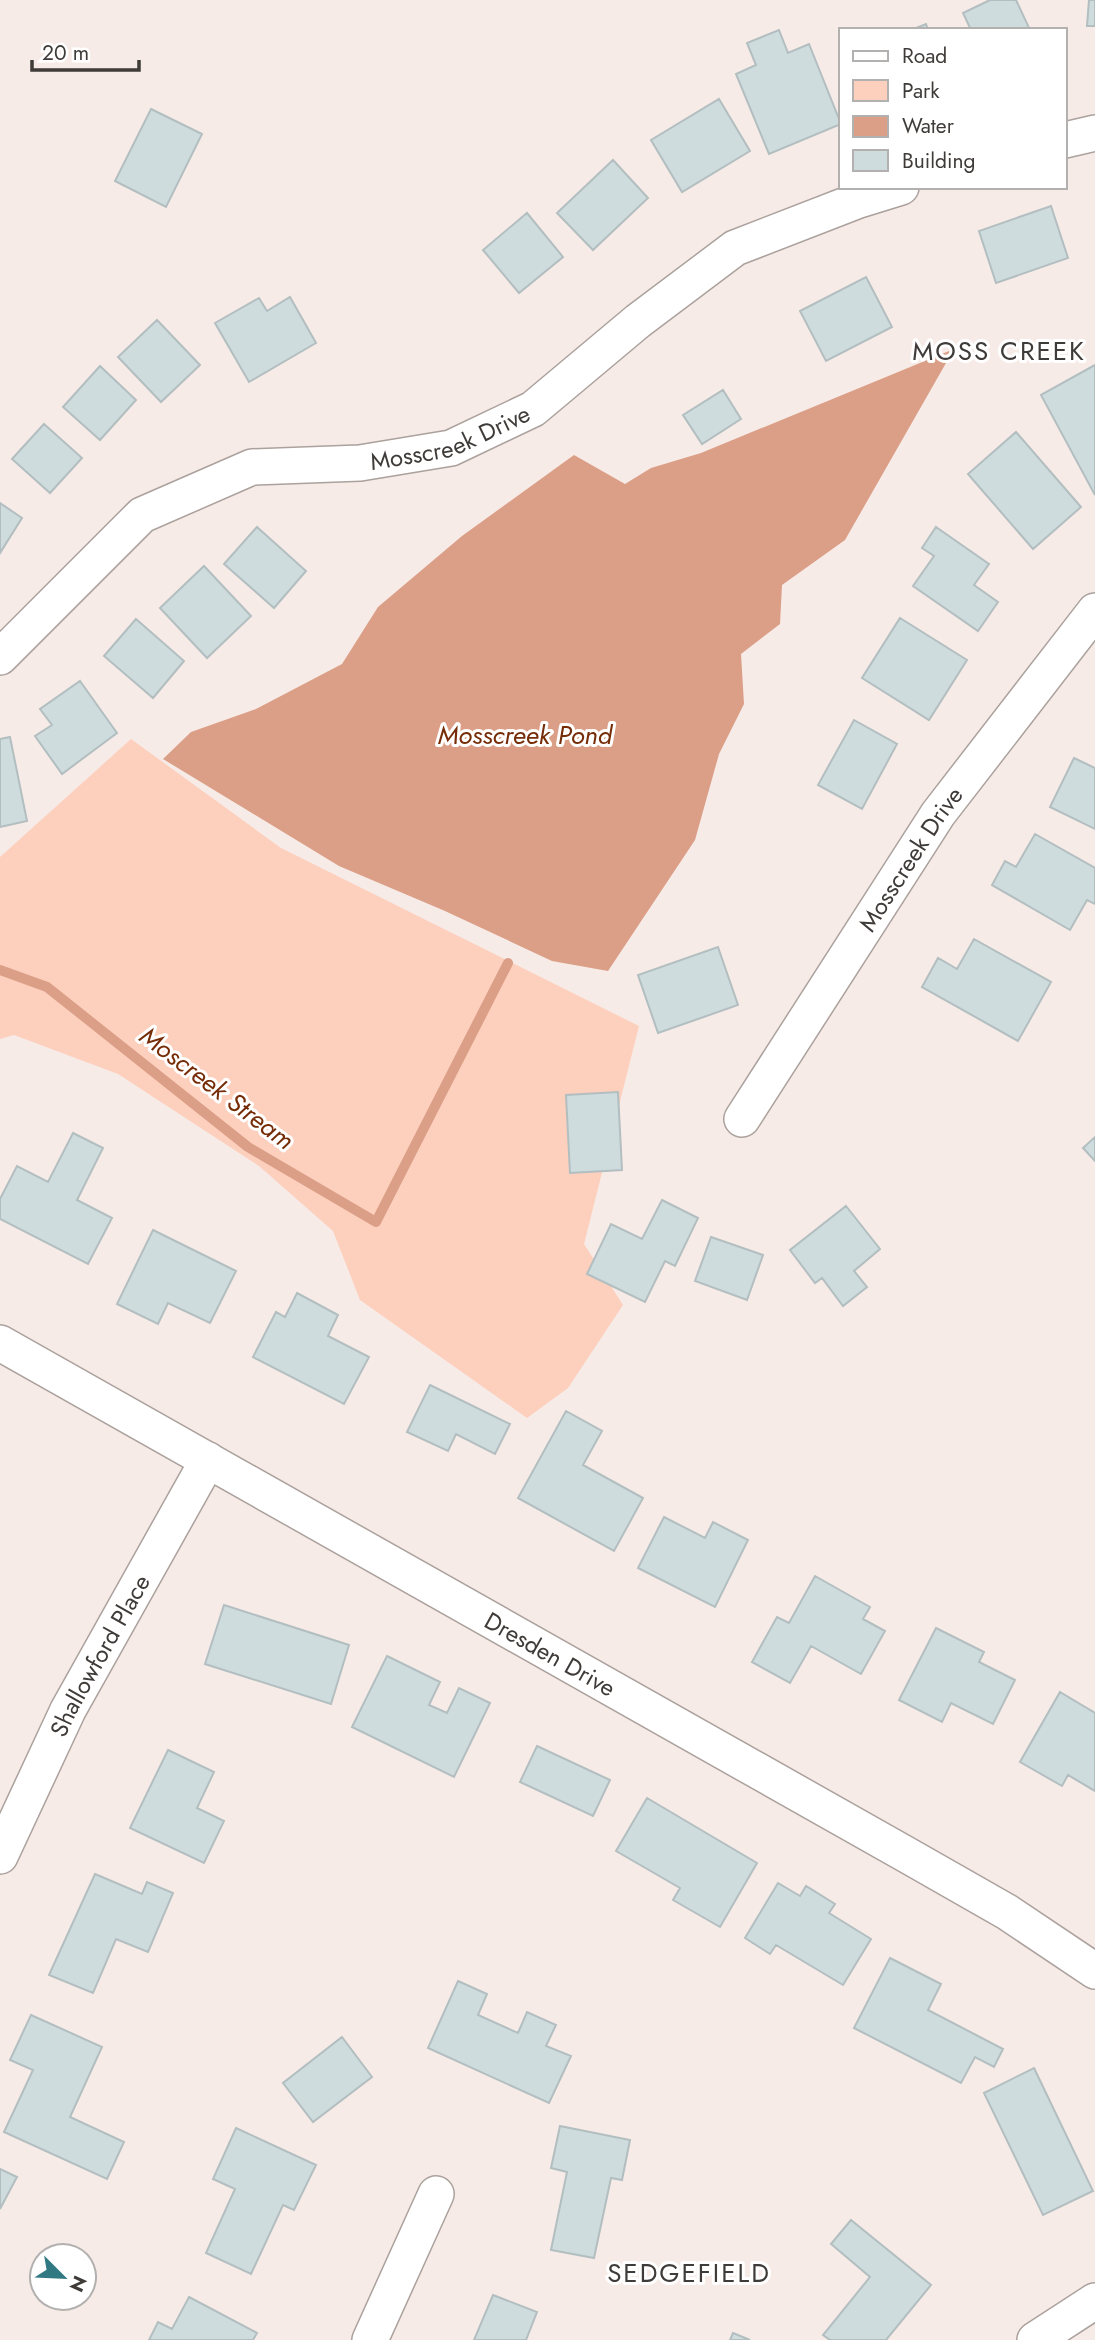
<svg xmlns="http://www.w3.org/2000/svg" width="1095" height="2340" font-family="Jost,sans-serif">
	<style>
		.green { fill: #fdcfbd }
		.water { fill: #db9e86 }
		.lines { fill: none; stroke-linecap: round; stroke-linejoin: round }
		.stream { stroke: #db9e86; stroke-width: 10 }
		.building { fill: #cfdcde; stroke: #b2bec0; stroke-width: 2 }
		.street-casing { stroke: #aba19d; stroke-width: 38 }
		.street { stroke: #fff; stroke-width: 35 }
		.labels { text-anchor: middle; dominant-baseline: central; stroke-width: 6; stroke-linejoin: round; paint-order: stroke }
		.street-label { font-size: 24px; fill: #3f3b39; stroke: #fff }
		.neighbourhood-label { font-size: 26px; letter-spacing: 2px; fill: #3f3b39; stroke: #fff }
		.water-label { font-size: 26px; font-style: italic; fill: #752c07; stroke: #fff }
	</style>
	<rect width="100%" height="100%" fill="#f7ebe7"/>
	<!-- green -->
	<path class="green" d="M131,739L281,848L639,1026L584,1244L623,1305L568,1388L527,1418L360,1300L333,1231L259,1166L118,1074L14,1035L0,1039V857Z"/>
	<!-- water -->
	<path class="water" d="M954,349L845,540L782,585L780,624L741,654L744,704L719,754L695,840L608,971L552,961L445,911L339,866L163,759L191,732L256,709L342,664L378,607L462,536L574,455L625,484L651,468L701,453Z"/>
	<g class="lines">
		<!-- stream -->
		<path class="stream" d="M0,970L47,987L248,1147L376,1222L508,963"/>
	</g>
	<!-- building -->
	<path class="building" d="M990,0H1016L1030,30H971L963,13Z
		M1089,0H1095V26H1087Z
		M926,24L928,30H911Z
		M779,30L788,53L809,44L841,124L769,154L736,74L756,65L747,43Z
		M719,99L750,151L682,192L651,140Z
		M151,109L202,134L166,207L115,181Z
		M613,160L648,198L593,250L557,213Z
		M1051,206L1068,258L996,283L979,231Z
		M527,213L563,257L519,293L483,250Z
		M866,277L892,327L826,361L800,311Z
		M290,297L316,343L249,382L215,323L259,298L267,311Z
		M157,320L200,365L161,402L118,357Z
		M1095,365V495L1041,395Z
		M100,366L136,400L100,440L63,407Z
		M723,390L741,419L702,444L683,415Z
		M44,424L82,458L50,493L12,459Z
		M1016,432L1081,507L1033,549L968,474Z
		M0,503L22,518L0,553Z
		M257,527L306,571L274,608L224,564Z
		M936,527L989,564L974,585L998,602L978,631L913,586L934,556L922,548Z
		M204,566L251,616L207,658L160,608Z
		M900,618L967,660L929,720L862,678Z
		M136,619L184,661L153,698L104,656Z
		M80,681L117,733L62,774L35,736L52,725L40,709Z
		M854,720L897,744L862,809L818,785Z
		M10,737L27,821L0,827V739Z
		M1074,758L1095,768V829L1050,807Z
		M1035,834L1095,868V904L1087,900L1070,930L992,885L1005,861L1016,867Z
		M974,939L1051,982L1018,1041L922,987L938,958L957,969Z
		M718,947L738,1005L658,1033L638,975Z
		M618,1092L622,1170L570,1173L566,1095Z
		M73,1133L103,1148L77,1200L112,1218L88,1264L0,1219V1199L17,1166L48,1182Z
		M1095,1137V1161L1083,1148Z
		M662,1200L698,1218L675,1266L665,1261L645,1302L587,1274L611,1224L642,1239Z
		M846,1206L880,1249L854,1271L867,1287L843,1306L822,1278L815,1283L790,1250Z
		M153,1230L236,1271L210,1323L168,1303L158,1324L117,1304Z
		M711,1237L763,1255L747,1300L695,1281Z
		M297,1293L338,1315L328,1336L369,1357L344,1404L253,1357L276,1312L285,1317Z
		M430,1385L510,1424L495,1454L456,1434L448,1451L407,1432Z
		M566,1411L602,1431L583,1465L643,1498L614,1551L518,1498Z
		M664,1517L705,1538L713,1522L748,1540L715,1607L638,1568Z
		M815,1576L870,1607L863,1619L885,1631L861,1674L811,1646L790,1683L752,1662L777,1617L789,1623Z
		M224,1605L349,1645L331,1704L205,1664Z
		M936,1628L984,1652L979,1662L1015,1680L993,1724L951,1703L942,1722L899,1700Z
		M387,1656L440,1682L429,1705L447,1713L459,1688L490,1703L454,1777L352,1727Z
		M1060,1692L1095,1713V1791L1068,1775L1062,1786L1020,1762Z
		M537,1746L610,1780L593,1816L520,1782Z
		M168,1750L214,1772L197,1808L224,1821L204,1863L130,1828Z
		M647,1798L757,1863L720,1927L673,1900L680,1888L616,1851Z
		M95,1874L142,1894L147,1882L173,1893L148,1952L116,1939L93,1993L49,1975Z
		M778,1883L800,1896L806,1886L835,1904L829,1913L871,1939L843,1985L776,1945L770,1954L745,1938Z
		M890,1958L941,1984L928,2010L1003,2049L994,2067L975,2057L961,2083L854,2028Z
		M458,1981L487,1994L478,2015L518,2033L527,2012L556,2025L546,2046L571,2056L549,2103L428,2048Z
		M31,2015L102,2047L70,2117L124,2142L107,2179L4,2132L33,2070L10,2060Z
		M342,2037L372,2077L313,2122L283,2083Z
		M1034,2068L1093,2191L1043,2215L984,2093Z
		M560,2126L630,2140L622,2180L611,2178L594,2258L551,2250L567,2172L551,2168Z
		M236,2128L316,2165L294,2210L283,2205L251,2274L206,2253L235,2189L213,2179Z
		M0,2169L17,2177L0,2209Z
		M851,2220L931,2285L886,2340H830L823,2335L870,2277L831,2244Z
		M493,2295L537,2312L526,2340H474Z
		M189,2297L257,2333L253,2340H149L158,2322L172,2329Z
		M733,2333L750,2340H730Z"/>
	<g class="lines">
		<defs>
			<g id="street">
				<path d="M1065,140L1095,133"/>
				<path id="s1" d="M0,657L142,515L252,467L360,463L451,448L533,409L638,321L735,248L859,200L901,187"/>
				<path id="s2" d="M742,1119L938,814L1095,611"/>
				<path id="s3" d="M0,1343L907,1855L1007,1912L1095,1971"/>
				<path id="s4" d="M0,1856L68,1710L208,1460"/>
				<path d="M370,2340L436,2194"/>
				<path d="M1035,2340L1095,2301"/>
			</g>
		</defs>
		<!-- street casing -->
		<use href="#street" class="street-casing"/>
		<!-- street -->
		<use href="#street" class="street"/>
	</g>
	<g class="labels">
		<!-- street labels -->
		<g class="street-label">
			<text stroke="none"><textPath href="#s1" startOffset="523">Mosscreek Drive</textPath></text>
			<text stroke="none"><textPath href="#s2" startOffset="310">Mosscreek Drive</textPath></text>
			<text stroke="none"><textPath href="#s3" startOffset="632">Dresden Drive</textPath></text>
			<text stroke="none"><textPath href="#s4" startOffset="224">Shallowford Place</textPath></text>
		</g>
		<!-- neighbourhood labels -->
		<g class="neighbourhood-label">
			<text x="999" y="351">MOSS CREEK</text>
			<text x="689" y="2273">SEDGEFIELD</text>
		</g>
		<!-- water labels -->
		<g class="water-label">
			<text x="525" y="735">Mosscreek Pond</text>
			<text transform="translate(217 1088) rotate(37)">Moscreek Stream</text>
		</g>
	</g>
	<!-- legend -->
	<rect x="839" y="28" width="228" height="161" fill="#ffffff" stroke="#b2b1b0" stroke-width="2"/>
	<rect x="853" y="51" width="35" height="10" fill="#ffffff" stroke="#b2b1b0" stroke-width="2"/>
	<text x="902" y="63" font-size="21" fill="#3f3b39">Road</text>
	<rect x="853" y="80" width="35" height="21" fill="#fdcfbd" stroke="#b2b1b0" stroke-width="2"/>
	<text x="902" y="98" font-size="21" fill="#3f3b39">Park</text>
	<rect x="853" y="116" width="35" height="21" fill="#db9e86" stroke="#b2b1b0" stroke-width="2"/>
	<text x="902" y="133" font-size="21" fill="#3f3b39">Water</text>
	<rect x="853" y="150" width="35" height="21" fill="#cfdcde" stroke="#b2b1b0" stroke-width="2"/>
	<text x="902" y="168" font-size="21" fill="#3f3b39">Building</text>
	<!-- north arrow -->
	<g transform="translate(63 2277) rotate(114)"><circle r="33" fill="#ffffff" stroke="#b2b1b0" stroke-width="2"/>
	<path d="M0-5L12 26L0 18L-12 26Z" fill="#307882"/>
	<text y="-10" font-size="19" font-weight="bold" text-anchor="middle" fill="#3f3b39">N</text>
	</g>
	<!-- scale -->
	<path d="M32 60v10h107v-10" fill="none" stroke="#3f3b39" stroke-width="3.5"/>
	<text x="42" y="60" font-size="21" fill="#3f3b39" stroke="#ffffff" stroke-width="5" paint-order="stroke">20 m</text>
</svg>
